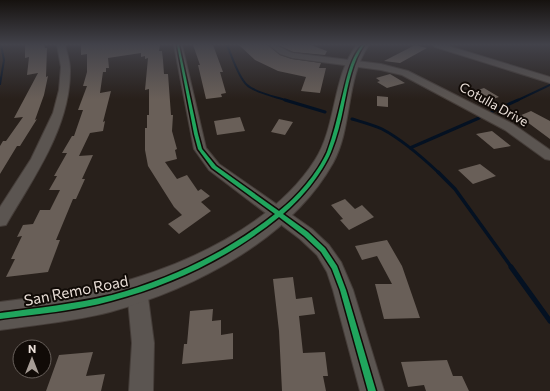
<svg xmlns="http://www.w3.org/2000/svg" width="550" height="391" font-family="Commissioner,sans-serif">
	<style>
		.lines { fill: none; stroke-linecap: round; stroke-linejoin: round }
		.stream-far3 { stroke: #041122; stroke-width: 2 }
		.stream-far2 { stroke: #041122; stroke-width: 3 }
		.stream-far1 { stroke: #041122; stroke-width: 3.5 }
		.stream { stroke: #041122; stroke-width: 5 }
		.building { fill: #695f58 }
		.street-casing { stroke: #453d39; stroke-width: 2 }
		.secondary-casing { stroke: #453d39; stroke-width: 2 }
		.street { fill: #5b5551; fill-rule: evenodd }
		.secondary { fill: #5b5551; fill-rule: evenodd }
		.cycleway-casing { stroke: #110b07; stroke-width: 3 }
		.cycleway { fill: #20a55d; fill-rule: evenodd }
		.labels { text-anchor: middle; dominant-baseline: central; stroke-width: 4; stroke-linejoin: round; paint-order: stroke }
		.far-street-label { font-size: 13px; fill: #ebe0d9; stroke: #110b07 }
		.street-label { font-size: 15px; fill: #ebe0d9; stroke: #110b07 }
	</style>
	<rect width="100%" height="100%" fill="#28201b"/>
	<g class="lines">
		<!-- stream-far3 -->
		<path class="stream-far3" d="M227,45C232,56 238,77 247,85C255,93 277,97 288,101
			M0,84L4,60L1,45
			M516,101L550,85"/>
		<!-- stream-far2 -->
		<path class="stream-far2" d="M285,100L325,112
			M489,113L518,100
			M352,119C362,122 373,125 382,129C403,140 422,157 439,173
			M410,148L479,118"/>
		<!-- stream-far1 -->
		<path class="stream-far1" d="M438,172L455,189L512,268"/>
		<!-- stream -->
		<path class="stream" d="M511,267L550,321"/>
	</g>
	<!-- building -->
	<path class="building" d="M25,45H44L45,48H47L46,77L48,76L44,95L35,120L37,119L20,146H17L0,174V146L3,141H6L23,117L14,118L38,73L27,75L29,57L25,58Z
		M81,45H160L159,51H162L163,60L164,74H168L171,115H173L172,131L177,149L175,150L177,159L165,162L177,179L187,175L198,191L201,189L210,196L201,202L211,211L179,234L168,224L182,215L174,207L148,166L145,150V128H147V115H149V89L145,90L148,58L145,59V56L141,57V53L108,58L109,68H106V72H103L100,93L111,91L103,122L105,121L103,131L90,133L79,156L93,155L82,179H85L76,199H73L56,240H60L48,272L6,277L15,259H11L22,236L17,237L23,225L33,224L40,210H50L60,190H49L57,176H54L67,153H62L72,136H74L83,110H78L87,86H83L87,72V54L81,55Z
		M193,45H213L223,72H220L226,93L221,94L222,97L206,99L198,65H200Z
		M239,45H268L280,55L292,59L321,63L319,68H326L320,93L301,91L306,77L278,71L255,60Z
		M278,45H311L327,51L325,55L293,52Z
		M415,45L427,48L400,63L384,61Z
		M390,74L405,83L387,88L377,82L380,81L376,78Z
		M484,88L499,97L484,102L469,93Z
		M377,96L388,97V107L377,106Z
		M531,111L550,121V139L519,116Z
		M240,117L245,131L217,135L214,121Z
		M279,119L293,122L285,135L271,132Z
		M492,131L511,146L494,149L476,134Z
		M480,164L496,176L473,184L458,170Z
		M345,199L355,209L362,205L374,217L349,230L340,220L343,219L331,205Z
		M387,240L402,266L420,318L384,319L375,284H392L377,256L362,260L355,246Z
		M293,277L296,299L312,297L315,314L299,316L303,353L325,352L328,376H323L326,391H282L279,331L273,279Z
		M213,309L212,321L221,320V335L233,333V359L182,364L184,344H187L190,311Z
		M93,352L86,376L105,374L101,391H46L59,355Z
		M447,360L453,376H462L469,391H426L424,385L408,387L401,362Z"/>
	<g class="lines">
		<defs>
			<path id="street" d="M57,45H65C67,53 70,61 70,69C71,126 34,177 6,225L0,226V207L31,159L53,113L59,90L61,67Z
				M174,45H182L206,148L219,164L312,229L329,245L341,262L353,290L384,391H360L333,290L327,272L317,255L300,239L209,170L194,149Z
				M269,45C279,44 284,50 293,53L381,64L408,71L513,124L550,150V160L545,159L505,130L402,75L381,70L292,58L280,54Z
				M434,45H445L550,77V83L435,47Z
				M137,281L144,284L147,290L154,343L153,391H129L132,343L127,290L130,284Z"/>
			<path id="secondary" d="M357,45H369C345,79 353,127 333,163C290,240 193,289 110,312C74,321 37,325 0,330V302C37,297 74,294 110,285C183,267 274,225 315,160C337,126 332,76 357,45Z"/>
		</defs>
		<!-- street casing -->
		<use href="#street" class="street-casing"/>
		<!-- secondary casing -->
		<use href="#secondary" class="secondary-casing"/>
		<!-- street -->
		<use href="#street" class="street"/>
		<!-- secondary -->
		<use href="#secondary" class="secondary"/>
		<defs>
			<path id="cycleway" d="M177,45H179L198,134L202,149L216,166L279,211C297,197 317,174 327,152C333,136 337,119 341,102C346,83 349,60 362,45H364C352,62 348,85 344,105C341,121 337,137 331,152C322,174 301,199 283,214L308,232L325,248L337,266L346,290L376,391H368L340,290L332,269L321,252L304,236L279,217C230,257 172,285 111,301C75,311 37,314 0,319V313C37,308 75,304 112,295C171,279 227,252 275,214L212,168L198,149L194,134Z"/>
		</defs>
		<!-- cycleway casing -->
		<use href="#cycleway" class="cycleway-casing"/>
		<!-- cycleway -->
		<use href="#cycleway" class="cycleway"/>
	</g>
	<!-- sky -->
	<linearGradient id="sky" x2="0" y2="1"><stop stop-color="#16120f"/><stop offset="0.45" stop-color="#42424a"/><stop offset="1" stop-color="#42424a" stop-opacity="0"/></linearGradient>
	<rect width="550" height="99" fill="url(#sky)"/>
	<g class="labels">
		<!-- far-street labels -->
		<g class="far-street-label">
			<text transform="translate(494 104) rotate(29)">Cotulla Drive</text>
		</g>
		<!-- street labels -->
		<g class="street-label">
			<text transform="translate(76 290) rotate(-11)">San Remo Road</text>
		</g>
	</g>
	<!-- north arrow -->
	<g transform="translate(32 359)"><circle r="19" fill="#110b07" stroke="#68605b"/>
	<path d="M0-3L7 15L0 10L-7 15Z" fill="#a79d96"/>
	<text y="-6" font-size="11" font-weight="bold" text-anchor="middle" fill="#ebe0d9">N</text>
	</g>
</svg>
